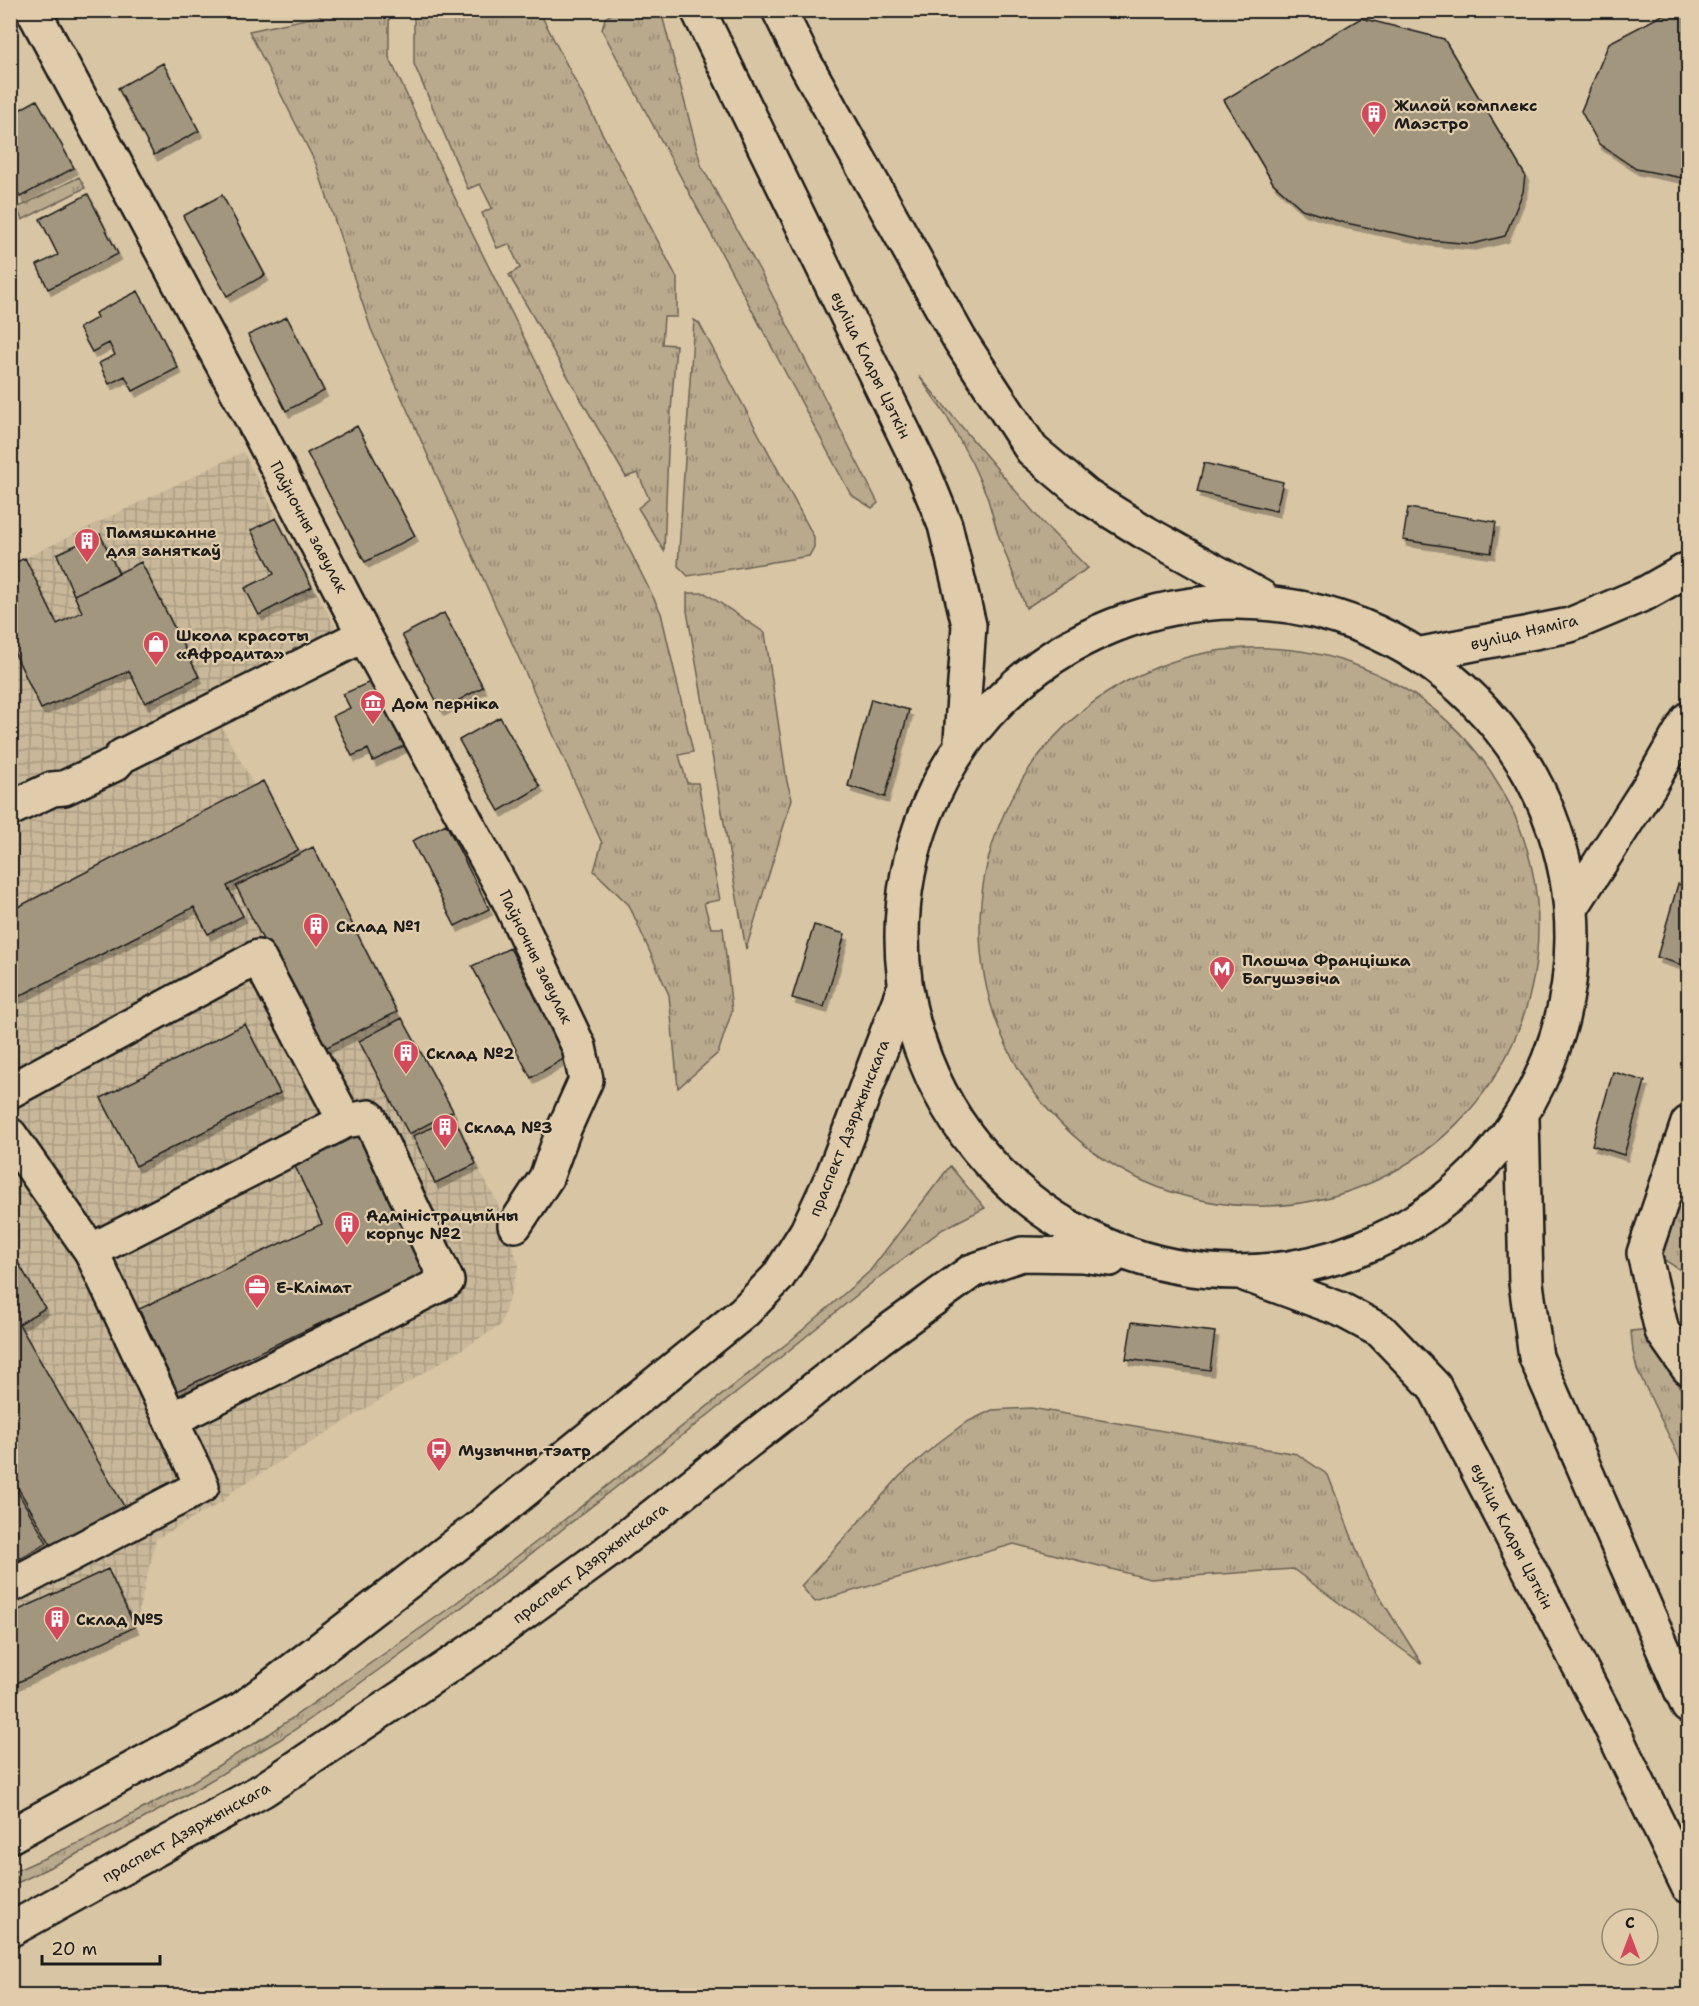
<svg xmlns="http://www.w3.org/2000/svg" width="1699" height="2006" font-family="'Shantell Sans',sans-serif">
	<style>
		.industrial { fill: url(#industrial-grid) }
		.grass { fill: url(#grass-tufts); stroke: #6a6254; stroke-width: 1.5 }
		.building { fill: #a3967f; stroke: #1c1c1c; stroke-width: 1.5; filter: url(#shadow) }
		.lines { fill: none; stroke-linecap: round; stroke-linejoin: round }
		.minor-casing { stroke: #1c1c1c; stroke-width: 38 }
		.major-casing { stroke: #1c1c1c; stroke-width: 38 }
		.minor { stroke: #e0ccaa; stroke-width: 33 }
		.major { stroke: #e0ccaa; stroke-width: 33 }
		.labels { text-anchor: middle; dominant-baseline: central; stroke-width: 4.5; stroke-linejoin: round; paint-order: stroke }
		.poi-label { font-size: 16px; font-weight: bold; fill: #1c1c1c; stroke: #e0ccaa; text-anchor: start }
		.street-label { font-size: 16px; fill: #1c1c1c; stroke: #e0ccaa }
	</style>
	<defs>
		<pattern id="industrial-grid" width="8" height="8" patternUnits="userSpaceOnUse" patternTransform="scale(1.5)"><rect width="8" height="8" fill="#c8b799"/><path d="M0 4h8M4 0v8" fill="none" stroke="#ab9d83"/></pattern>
		<pattern id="grass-tufts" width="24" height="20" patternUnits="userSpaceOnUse" patternTransform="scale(1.5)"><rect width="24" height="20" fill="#b9a98d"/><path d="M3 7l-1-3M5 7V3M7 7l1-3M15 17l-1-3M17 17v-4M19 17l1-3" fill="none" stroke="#968972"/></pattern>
		<filter id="shadow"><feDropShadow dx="3.5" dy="6" stdDeviation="0" flood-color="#0004"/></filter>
	</defs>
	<rect width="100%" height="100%" fill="#d8c5a4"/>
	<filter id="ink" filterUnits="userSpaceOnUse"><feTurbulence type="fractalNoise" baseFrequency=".0167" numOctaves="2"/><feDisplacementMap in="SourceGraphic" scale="12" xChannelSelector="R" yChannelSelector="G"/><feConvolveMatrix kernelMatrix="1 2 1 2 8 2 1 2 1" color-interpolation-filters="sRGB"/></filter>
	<g filter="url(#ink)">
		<!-- industrial -->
		<path class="industrial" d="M243,452L351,657L218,720L254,785L298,850L313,847L397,1012L402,1018L453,1111L476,1164L496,1200L519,1265L501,1325L231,1492L224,1501L156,1539L135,1627L11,1686V565Z"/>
		<!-- grass -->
		<path class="grass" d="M618,10L661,11L701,165L760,271L878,503L872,508L851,495L602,30L605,18Z
			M318,11H389V57L462,213L661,613L693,752L679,755L687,783H698L720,900L704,903L711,928H723L732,1011L718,1053L678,1088L669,995L629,905L594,871L602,843L371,329L316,164L249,31L320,16Z
			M414,11H539L677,278V317H664L662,344L676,345L668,451L664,551L638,508L649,499L638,473L626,477L509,275L520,268L509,244L497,248L482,213L492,208L480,184L468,189L414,64Z
			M79,177L85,188L22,220L17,208Z
			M694,320L699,323L814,537V547L809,556L688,576L678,566Z
			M919,376L1042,522L1088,568L1026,608L998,534L987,496L972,463L947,417Z
			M687,593H705L765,633L787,782L792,799L746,949L687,611Z
			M980 927a279 279 0 1 1 558 0a279 279 0 1 1-558 0Z
			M1688,1147V1275L1652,1252Z
			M950,1166L985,1208L943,1229L874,1281L749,1383L541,1546L409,1648L309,1720L279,1740L179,1799L94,1846L11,1886V1873L85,1840L192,1782L269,1734L448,1609L540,1539L790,1341L869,1272Z
			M1652,1329L1688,1404V1476L1637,1369L1633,1352L1631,1331Z
			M1031,1408L1297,1454L1328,1475L1367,1577L1422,1664L1293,1569L1150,1579L1014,1544L815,1602L801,1586L900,1476L938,1443L965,1423L992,1410Z"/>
		<!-- building -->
		<path class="building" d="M1672,10H1688V179L1636,169L1599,144L1581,111L1609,43Z
			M1361,18L1444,39L1525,175L1523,192L1505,236L1472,244L1428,240L1341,222L1302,209L1273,183L1224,100Z
			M163,63L199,131L154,155L118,88Z
			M37,100L74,168L20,197L15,188L10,189V115Z
			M88,194L118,254L48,289L37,265L58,255L40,219Z
			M222,195L265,275L227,296L183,216Z
			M138,291L178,368L133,391L125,376L109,384L99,363L115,355L109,343L92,352L79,328L97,318L95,313Z
			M287,317L324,391L286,411L248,335Z
			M357,426L415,536L365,562L307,453Z
			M1204,463L1283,482L1276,511L1197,492Z
			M1408,508L1496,522L1491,553L1403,540Z
			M276,518L312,587L259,615L245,588L274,574L251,530Z
			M100,534L119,574L74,595L57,554Z
			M25,558L57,624L82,612L74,595L141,562L199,677L145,703L129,671L41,709L10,643V565Z
			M444,613L483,687L441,710L402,635Z
			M377,679L408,744L373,761L368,749L352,756L333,716L350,708L343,694Z
			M871,699L909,710L885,797L848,786Z
			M500,717L540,787L499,811L459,740Z
			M263,781L298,850L227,886L243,916L208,934L194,907L10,1001V911Z
			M446,824L489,909L455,926L412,841Z
			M313,847L397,1012L319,1051L236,886Z
			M1678,884L1688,887V967L1657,957Z
			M814,925L845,934L824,1007L792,998Z
			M510,948L567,1057L531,1078L472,966Z
			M402,1018L453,1111L409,1134L359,1041Z
			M245,1024L280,1093L136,1166L101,1098Z
			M1613,1072L1645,1081L1624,1155L1592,1145Z
			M454,1117L476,1164L435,1183L413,1136Z
			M367,1130L433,1270L177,1391L139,1309L322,1224L294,1164Z
			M10,1249L45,1308L19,1324L125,1508L54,1550L10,1474Z
			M1132,1322L1215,1332L1210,1370L1126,1359Z
			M12,1482L47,1543L10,1564V1483Z
			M108,1569L135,1627L10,1686V1614Z"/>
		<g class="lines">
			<defs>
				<path id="minor" d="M33,10L260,434L364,635L508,898L579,1047L586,1080L564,1129L546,1178L515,1225
					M10,809L52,789L64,788L115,764L122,756L364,635
					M10,1091L258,957L345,1121L91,1251L10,1135
					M1688,1123L1644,1253L1662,1331L1688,1368
					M171,1420L447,1281L369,1117L345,1121
					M10,1586L202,1486L91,1251"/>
				<path id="major" d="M698,10L925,476L945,525L969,625L961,740
					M779,10L805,63L960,340L1032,450L1088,497L1146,533L1261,597
					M902 937a335 335 0 1 1 670 0a335 335 0 1 1-670 0Z
					M1422,654L1570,625L1646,593L1688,569
					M1573,905L1650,785L1688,719
					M1522,1118L1526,1283L1536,1357L1688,1706
					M1247,1275L1340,1309L1381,1331L1434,1386L1609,1723L1688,1886
					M10,1836L242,1709L482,1525L744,1312L778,1277L807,1231L833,1175L903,991
					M10,1930L263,1790L474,1649L606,1553L878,1339L972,1271L1022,1254L1083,1255L1110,1259"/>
			</defs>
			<!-- minor casing -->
			<use href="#minor" class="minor-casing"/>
			<!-- major casing -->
			<use href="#major" class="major-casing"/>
			<!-- minor -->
			<use href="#minor" class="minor"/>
			<!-- major -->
			<use href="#major" class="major"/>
		</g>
	</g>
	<!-- icons -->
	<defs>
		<symbol id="building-pin" viewBox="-11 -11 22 30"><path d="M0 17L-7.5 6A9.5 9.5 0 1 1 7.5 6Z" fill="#d1495b" stroke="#e0ccaa"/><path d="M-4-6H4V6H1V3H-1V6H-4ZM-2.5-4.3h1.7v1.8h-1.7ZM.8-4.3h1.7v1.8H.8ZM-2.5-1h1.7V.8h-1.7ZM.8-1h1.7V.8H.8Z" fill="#fff"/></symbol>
		<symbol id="shop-pin" viewBox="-11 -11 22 30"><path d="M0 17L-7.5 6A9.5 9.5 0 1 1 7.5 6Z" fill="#d1495b" stroke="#e0ccaa"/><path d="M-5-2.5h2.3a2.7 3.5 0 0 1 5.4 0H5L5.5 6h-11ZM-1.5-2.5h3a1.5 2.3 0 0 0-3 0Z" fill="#fff"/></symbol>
		<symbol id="museum-pin" viewBox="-11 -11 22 30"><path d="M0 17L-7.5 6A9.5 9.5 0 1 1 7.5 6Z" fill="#d1495b" stroke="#e0ccaa"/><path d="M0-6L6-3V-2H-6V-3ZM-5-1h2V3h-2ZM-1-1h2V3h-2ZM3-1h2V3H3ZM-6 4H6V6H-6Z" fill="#fff"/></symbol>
		<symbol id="metro-pin" viewBox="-11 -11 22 30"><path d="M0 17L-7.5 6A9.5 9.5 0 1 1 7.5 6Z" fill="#d1495b" stroke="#e0ccaa"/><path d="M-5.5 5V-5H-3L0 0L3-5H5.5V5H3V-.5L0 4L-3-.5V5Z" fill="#fff"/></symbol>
		<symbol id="office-pin" viewBox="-11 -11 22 30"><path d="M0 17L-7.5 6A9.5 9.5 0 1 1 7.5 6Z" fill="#d1495b" stroke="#e0ccaa"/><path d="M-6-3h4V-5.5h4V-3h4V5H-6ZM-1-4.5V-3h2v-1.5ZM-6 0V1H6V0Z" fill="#fff"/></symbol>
		<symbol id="bus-pin" viewBox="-11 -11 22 30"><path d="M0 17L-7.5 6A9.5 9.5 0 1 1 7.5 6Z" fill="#d1495b" stroke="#e0ccaa"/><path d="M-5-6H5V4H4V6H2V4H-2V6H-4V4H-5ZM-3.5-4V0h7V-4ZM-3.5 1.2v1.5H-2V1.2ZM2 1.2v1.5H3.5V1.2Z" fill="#fff"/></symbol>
	</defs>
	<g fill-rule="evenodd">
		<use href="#building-pin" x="1359" y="99" width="30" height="40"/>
		<use href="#building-pin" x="72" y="526" width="30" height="40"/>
		<use href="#shop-pin" x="141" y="629" width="30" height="40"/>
		<use href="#museum-pin" x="358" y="688" width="30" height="40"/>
		<use href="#building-pin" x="301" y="911" width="30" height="40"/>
		<use href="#metro-pin" x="1207" y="954" width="30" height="40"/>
		<use href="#building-pin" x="391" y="1038" width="30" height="40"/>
		<use href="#building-pin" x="430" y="1112" width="30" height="40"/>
		<use href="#building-pin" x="332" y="1209" width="30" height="40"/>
		<use href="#office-pin" x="242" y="1272" width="30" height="40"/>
		<use href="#bus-pin" x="424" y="1435" width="30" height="40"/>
		<use href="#building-pin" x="42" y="1604" width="30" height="40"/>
	</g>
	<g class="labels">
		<!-- poi labels -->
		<g class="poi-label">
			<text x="1394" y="105">Жилой комплекс<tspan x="1394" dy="18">Маэстро</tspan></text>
			<text x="106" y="532">Памяшканне<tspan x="106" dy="18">для заняткаў</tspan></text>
			<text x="176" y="635">Школа красоты<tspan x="176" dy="18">«Афродита»</tspan></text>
			<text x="392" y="703">Дом перніка</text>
			<text x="336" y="926">Склад №1</text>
			<text x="1242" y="960">Плошча Францішка<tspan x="1242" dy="18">Багушэвіча</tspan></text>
			<text x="426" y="1053">Склад №2</text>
			<text x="464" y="1127">Склад №3</text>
			<text x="366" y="1215">Адміністрацыйны<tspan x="366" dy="18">корпус №2</tspan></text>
			<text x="276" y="1287">Е-Клімат</text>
			<text x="458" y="1450">Музычны тэатр</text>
			<text x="76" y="1619">Склад №5</text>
		</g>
		<!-- street labels -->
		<g class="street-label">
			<text transform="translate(871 365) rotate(64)">вуліца Клары Цэткін</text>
			<text transform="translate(309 527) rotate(62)">Паўночны завулак</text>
			<text transform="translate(1524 632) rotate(-13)">вуліца Няміга</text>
			<text transform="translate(536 957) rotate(64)">Паўночны завулак</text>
			<text transform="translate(849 1128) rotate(-68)">праспект Дзяржынскага</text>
			<text transform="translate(1512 1536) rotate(63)">вуліца Клары Цэткін</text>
			<text transform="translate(590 1563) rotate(-37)">праспект Дзяржынскага</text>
			<text transform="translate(186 1832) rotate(-29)">праспект Дзяржынскага</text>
		</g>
	</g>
	<!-- margin -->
	<rect width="1699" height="2006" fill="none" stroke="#e0ccaa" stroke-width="36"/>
	<rect x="18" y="18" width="1663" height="1970" fill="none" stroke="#1c1c1c" stroke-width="2" filter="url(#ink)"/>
	<!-- north arrow -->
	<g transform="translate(1630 1937)"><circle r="28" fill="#e0ccaa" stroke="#928671" stroke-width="1.5"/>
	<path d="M0-4.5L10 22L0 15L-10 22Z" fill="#d1495b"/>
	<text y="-9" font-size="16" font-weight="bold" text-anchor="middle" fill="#1c1c1c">С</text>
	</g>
	<!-- scale -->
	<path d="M42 1955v9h118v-9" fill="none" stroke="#1c1c1c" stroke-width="3"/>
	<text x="51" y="1955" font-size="18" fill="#1c1c1c" stroke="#e0ccaa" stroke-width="4.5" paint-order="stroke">20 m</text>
</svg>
